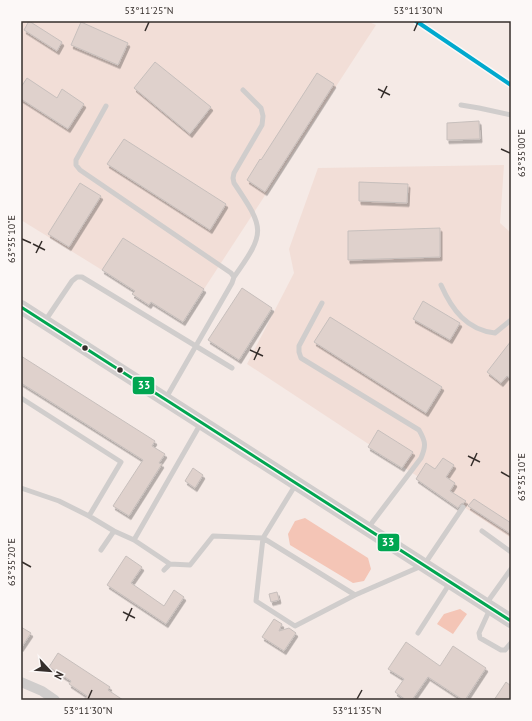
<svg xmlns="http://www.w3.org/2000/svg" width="532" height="721" font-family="'PT Sans',sans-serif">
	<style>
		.built { fill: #f2ded7 }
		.green { fill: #f4c5b6 }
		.building { fill: #dfd1cc; stroke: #c7bfbc; filter: url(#shadow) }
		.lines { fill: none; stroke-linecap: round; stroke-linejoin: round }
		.lane { stroke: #d0cdcc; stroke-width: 5 }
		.street { stroke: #d0cdcc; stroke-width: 10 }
		.secondary { stroke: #d0cdcc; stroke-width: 14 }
		.bus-1-casing { stroke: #fcf8f7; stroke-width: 6 }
		.bus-1 { stroke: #00a651; stroke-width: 3 }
		.rail-1-casing { stroke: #fcf8f7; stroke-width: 7 }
		.rail-1 { stroke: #00a9ce; stroke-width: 4 }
		.ticks { fill: none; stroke: #352e2b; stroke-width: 1.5 }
		.bus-dot { fill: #352e2b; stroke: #fcf8f7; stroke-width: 1.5 }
		.line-badge { stroke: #fcf8f7; stroke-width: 1.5 }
		.badge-label { font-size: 11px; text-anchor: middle; font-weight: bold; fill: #fff }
		.neatline { fill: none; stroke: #352e2b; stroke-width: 1.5 }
		.ticks-label { font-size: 10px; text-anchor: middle; fill: #352e2b }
	</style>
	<defs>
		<filter id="shadow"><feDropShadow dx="2" dy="3.5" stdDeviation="0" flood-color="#0004"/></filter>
	</defs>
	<rect width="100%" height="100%" fill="#f5eae6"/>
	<!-- built -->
	<path class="built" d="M21,21H367L376,25L204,289L123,238L102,270L21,220Z
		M504,165L500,223L511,233V538L247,364L294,273L289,249L318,168Z"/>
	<!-- green -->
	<path class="green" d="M305,518L368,558L371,569L364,581L353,583L290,545L288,534L295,521Z
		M460,609L467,614L453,634L437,624L444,614Z"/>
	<!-- building -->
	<path class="building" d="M29,21L62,42L57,51L24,30Z
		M81,22L128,43L118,65L71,45Z
		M155,62L211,107L190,134L134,88Z
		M317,73L334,84L265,192L247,180L260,159L261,160Z
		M27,78L57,98L62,89L84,104L68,129L21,99V87Z
		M479,121L480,139L447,140V123Z
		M124,139L226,204L210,230L107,164Z
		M359,182L408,184L407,203L359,201Z
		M80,183L101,196L69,247L48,234Z
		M440,228V257L348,260V231Z
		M123,238L204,289L183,322L151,302L149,305L132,294L135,291L102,270Z
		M242,288L272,308L239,360L208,340Z
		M423,301L460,323L450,340L413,319Z
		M330,317L442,387L426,413L314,342Z
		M511,341V379L507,376L501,383L487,372Z
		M21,356L155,441L152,446L165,454L159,463L162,464L129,516L113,506L143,460L21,383Z
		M378,430L413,452L402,468L368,447Z
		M443,458L454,465L446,477L455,483L450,491L466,501L464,503L461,504L458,508L416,479L426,463L435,469Z
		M193,468L203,475L195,488L185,481Z
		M474,499L511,523V534L468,506Z
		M126,556L142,567L131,583L164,606L174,590L184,597L166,624L107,585Z
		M277,592L279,600L271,602L269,594Z
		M274,619L282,624L279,631L289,628L296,633L284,651L262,637Z
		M21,627L31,633L21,648Z
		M406,642L440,666L453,646L486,668L465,700H463L428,677L412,700H406L395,692L404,679L388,669Z
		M58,653L110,687L108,690L123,700H84L87,696L69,684L71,681L49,667Z
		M506,682L511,686V700H494Z"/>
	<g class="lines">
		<!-- lane -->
		<path class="lane" d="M461,105L479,108L511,115
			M106,106L76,160V165L80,170L231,273L234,277L232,283L166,398
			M234,277C266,232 265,229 234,183L233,178L234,173L262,125L263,116L261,108L243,90
			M441,285C452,310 467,330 495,333L511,320
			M322,303L299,346V352L301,358L419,430C426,442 426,446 421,458L368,528
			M45,321L72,281L77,277H82L232,368
			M21,398L121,462L89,516L114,531L134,540L170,564L164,570
			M296,484L263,538L256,601L295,626L355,595L424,565L463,507
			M21,488L59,501L89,516
			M482,531L511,552
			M134,540L201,423
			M101,550L114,531
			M170,564L190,565L213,536L263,538L355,595
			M486,604L511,569
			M490,609L479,633L480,638L501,650H505L511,643
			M418,633L450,583"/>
		<!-- street -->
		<path class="street" d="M21,682L42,691L55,700"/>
		<!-- secondary -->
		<path class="secondary" d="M21,307L511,621"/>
		<defs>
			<path id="bus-1" d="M21,307L511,621"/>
		</defs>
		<!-- bus-1 casing -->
		<use href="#bus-1" class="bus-1-casing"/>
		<!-- bus-1 -->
		<use href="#bus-1" class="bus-1"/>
		<defs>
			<path id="rail-1" d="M416,21L511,85"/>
		</defs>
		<!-- rail-1 casing -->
		<use href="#rail-1" class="rail-1-casing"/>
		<!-- rail-1 -->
		<use href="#rail-1" class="rail-1"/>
	</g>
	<!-- ticks -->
	<path class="ticks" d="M145,31L149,22M414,31L418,22M378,89L390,95M381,98L387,86M501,149L510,153M22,239L31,243M33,244L45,250M36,253L42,241M250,350L263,356M254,360L260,347M468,456L480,462M471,466L477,453M501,472L510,477M22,562L31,567M123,612L135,618M126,621L132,608M88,699L92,690M357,699L362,690"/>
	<!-- markers -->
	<g class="bus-dot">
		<circle cx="85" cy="348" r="3.5"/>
		<circle cx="120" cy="370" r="3.5"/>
	</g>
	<g class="line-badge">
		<rect x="132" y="376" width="23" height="19" rx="4" fill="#00a651"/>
		<rect x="377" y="533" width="23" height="19" rx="4" fill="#00a651"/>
	</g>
	<g class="badge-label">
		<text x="144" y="389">33</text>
		<text x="388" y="546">33</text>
	</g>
	<!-- border -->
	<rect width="532" height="721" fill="none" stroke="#fcf8f7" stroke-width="44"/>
	<!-- north arrow -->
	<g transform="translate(50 671) rotate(116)" stroke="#fcf8f7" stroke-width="3" paint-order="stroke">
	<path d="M0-3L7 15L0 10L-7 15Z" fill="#352e2b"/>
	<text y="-6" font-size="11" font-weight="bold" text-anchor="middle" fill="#352e2b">N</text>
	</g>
	<rect x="22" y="22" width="488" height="677" class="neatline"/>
	<g class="ticks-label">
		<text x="149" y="14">53°11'25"N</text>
		<text x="418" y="14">53°11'30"N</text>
		<text transform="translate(521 153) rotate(-90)" y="4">63°35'00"E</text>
		<text transform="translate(11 239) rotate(-90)" y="4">63°35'10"E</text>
		<text transform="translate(521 477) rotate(-90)" y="4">63°35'10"E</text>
		<text transform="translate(11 562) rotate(-90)" y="4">63°35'20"E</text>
		<text x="88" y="714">53°11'30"N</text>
		<text x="357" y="714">53°11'35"N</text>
	</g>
</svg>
